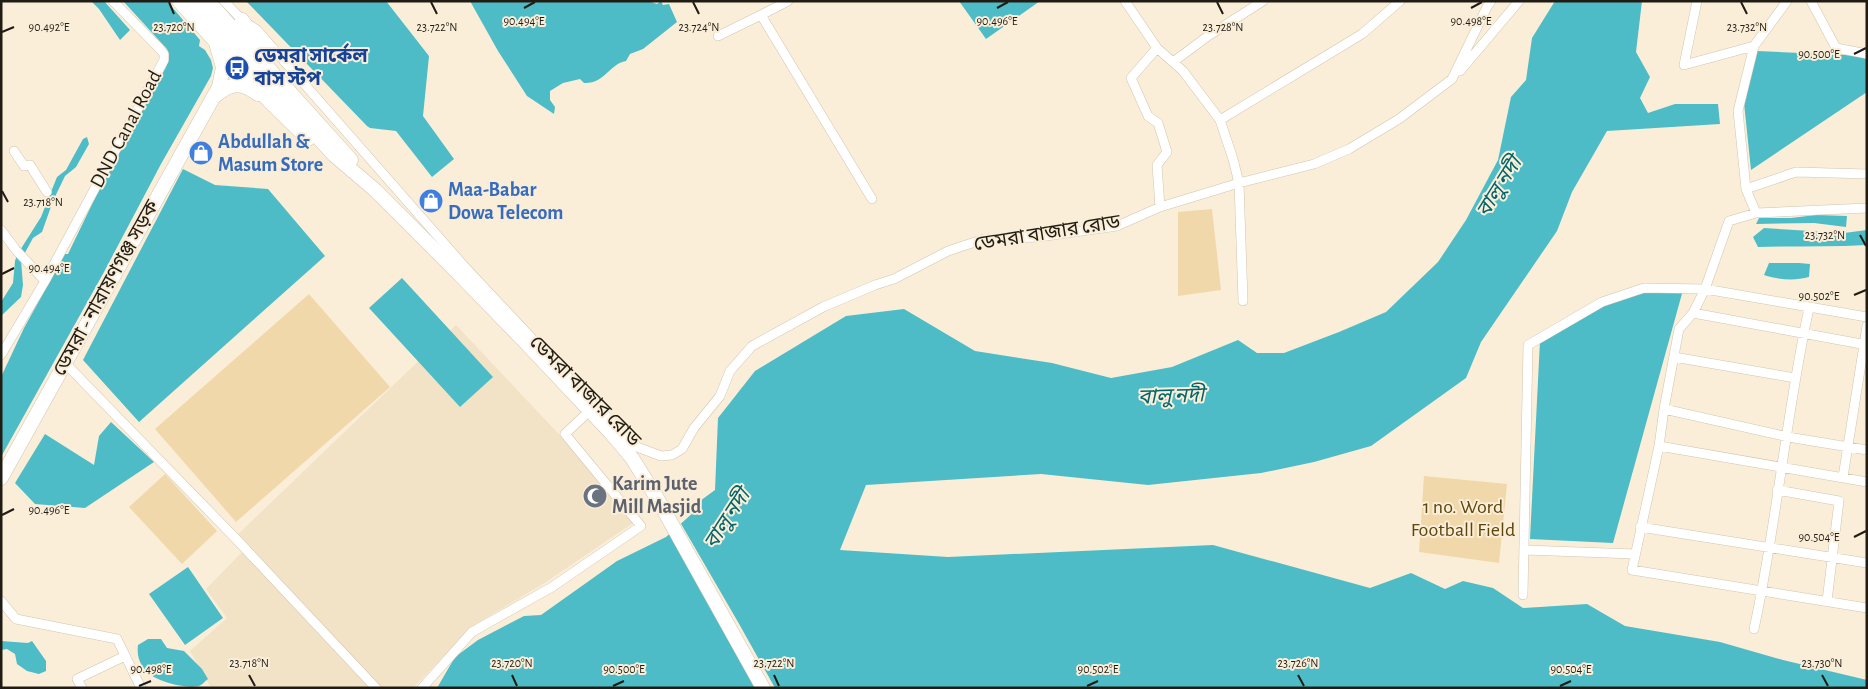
<svg xmlns="http://www.w3.org/2000/svg" width="1868" height="689" font-family="'Alegreya Sans','Noto Sans Bengali',sans-serif">
	<style>
		.built { fill: #f2e3c7 }
		.green { fill: #f0d8ab }
		.water { fill: #4dbcc6 }
		.pier { fill: #faeed9 }
		.lines { fill: none; stroke-linecap: round; stroke-linejoin: round }
		.minor-casing { stroke: #d0c5b0; stroke-width: 10 }
		.primary-casing { stroke: #d0c5b0; stroke-width: 15 }
		.minor { stroke: #fff; stroke-width: 9 }
		.primary { stroke: #fff; stroke-width: 14 }
		.ticks { fill: none; stroke: #201c14; stroke-width: 2 }
		.labels { text-anchor: middle; dominant-baseline: central; stroke-width: 4; stroke-linejoin: round; paint-order: stroke }
		.transit-label { font-size: 20px; font-weight: bold; fill: #164399; stroke: #faeed9; text-anchor: start }
		.street-label { font-size: 20px; fill: #201c14; stroke: #faeed9 }
		.shop-label { font-size: 20px; font-weight: bold; fill: #366cbe; stroke: #faeed9; text-anchor: start }
		.worship-label { font-size: 20px; font-weight: bold; fill: #5b616d; stroke: #faeed9; text-anchor: start }
		.park-label { font-size: 20px; fill: #5e450a; stroke: #faeed9 }
		.water-label { font-size: 21px; font-style: italic; fill: #00646b; stroke: #faeed9 }
		.ticks-label { font-size: 12px; text-anchor: middle; fill: #201c14; stroke: #faeed9; stroke-width: 4; stroke-linejoin: round; paint-order: stroke }
	</style>
	<rect width="100%" height="100%" fill="#faeed9"/>
	<!-- built -->
	<path class="built" d="M456,325L639,519L546,582L474,625L413,688H211L190,651L227,618L206,589L242,552L233,539Z"/>
	<!-- green -->
	<path class="green" d="M1212,209L1221,290L1178,296V212Z
		M309,294L390,387L236,522L155,429Z
		M165,474L217,531L182,564L129,507Z
		M1424,476L1507,484L1499,563L1419,552Z"/>
	<!-- water -->
	<path class="water" d="M91,1H104L130,30L120,40L99,9Z
		M123,1H167L200,40L199,46L205,50L211,60L213,68L211,76L161,164L104,272L1,457V377L24,328L65,254H68L96,196L166,67C168,61 170,56 167,49Z
		M246,1H386L429,56L423,116L454,159L432,177L396,131L370,128L367,126Z
		M470,1H648L657,4L661,1L663,5L669,4L677,22L643,49L630,54L626,61C609,64 605,84 584,83L580,79L563,83L550,91V100L555,107L554,114L527,96L498,51Z
		M959,1H1040L986,39Z
		M1555,1H1642L1636,52L1650,77L1640,98L1648,113L1675,104H1718L1720,124L1607,131L1572,192L1557,231L1481,342L1466,378L1371,446L1314,462L1261,473L1148,485L1041,474L866,485L840,550L948,557L1213,545L1370,588L1411,573L1445,589L1463,581L1493,588L1523,608L1587,604L1625,626L1720,642L1783,660L1867,680V688H437L455,657L478,640L524,616L541,615L617,561L666,537L695,511L700,501L715,490L718,418L755,371L846,316L904,309L975,351L1052,363L1111,378L1172,367L1238,340L1257,353H1284L1339,332L1386,312L1438,262L1466,220L1498,160L1511,97L1526,80L1532,38Z
		M1757,51L1867,56V92L1751,170L1744,103Z
		M87,137L89,144L76,167L65,176L53,201L42,232L33,238L21,260L23,285L21,297L1,316V302L13,283L15,261L17,255L41,217L57,177L66,170L83,139Z
		M183,169L215,185L268,189L325,256L139,422L83,360Z
		M1816,215L1847,216L1846,227L1814,223L1756,224L1759,218H1791Z
		M1764,228L1844,233L1867,230V245C1830,247 1794,246 1758,247L1753,237Z
		M1769,263H1799L1810,264L1809,277C1795,281 1779,280 1764,275Z
		M402,278L493,377L460,407L369,308Z
		M1658,289L1683,290L1613,543L1530,539L1540,341L1598,305L1624,295Z
		M111,422L154,462L85,508L35,504L15,483L45,434L94,465L99,436Z
		M188,567L223,618L185,645L149,594Z
		M148,639H161L167,648L184,651L202,669L208,679C205,681 202,685 199,686C184,689 151,681 143,667C138,660 137,653 138,645Z
		M1,641L28,643L32,641L46,661V671L39,674L27,671L17,664L15,654L7,649L1,650Z"/>
	<!-- pier -->
	<path class="pier" d="M680,522L738,622L775,688H762L671,529Z"/>
	<g class="lines">
		<defs>
			<path id="minor" d="M224,1L242,20L257,30L464,266L586,396L637,447L661,456L672,455L682,449L694,428L720,396L730,371L752,346L823,307L875,285L894,279L948,251L984,239L1039,237L1117,226L1160,207L1239,183L1314,164L1349,149L1399,119L1452,79L1487,7L1491,1
				M788,1L761,15L872,199
				M1125,1L1157,48L1131,78L1148,116L1158,123L1167,152L1157,165L1160,207
				M1697,1L1684,65L1754,46L1787,1
				M1811,1L1836,48L1867,54
				M718,36L761,15
				M1754,46L1738,111L1746,189L1756,213L1867,208
				M1157,48L1183,71L1220,120L1233,159L1239,183L1243,301
				M1173,62L1208,36L1263,1
				M1460,71L1519,1
				M1220,120L1362,34L1400,1
				M14,151L24,166L30,165L47,192
				M1746,189L1796,172L1867,174
				M1756,213L1729,221L1705,289L1693,313L1679,329L1664,409L1659,446L1632,570L1867,608
				M1,230L16,250L45,281
				M1693,313L1867,345
				M1,355L45,281L164,60V54L160,49L113,1
				M1674,357L1795,378
				M64,362L238,541L376,688
				M1664,409L1788,437L1867,450
				M1659,446L1867,482
				M1843,477L1867,326
				M1777,490L1839,501L1827,601
				M1640,527L1867,563
				M1525,550L1635,554
				M1523,595L1528,345L1602,302L1644,288L1705,289L1867,317
				M1,601L16,619L117,639L141,688
				M1754,629C1777,523 1786,414 1809,308
				M82,688L77,679L125,656
				M422,688L472,632L552,587L641,526L565,434L584,416"/>
			<path id="primary" d="M179,1L270,102L308,139
				M194,1L334,155L375,190L459,274L528,345L611,433L632,458L657,498L763,688
				M208,1L351,160
				M242,20L263,50
				M215,96C231,82 241,82 258,94
				M1,478L219,87L223,67L216,43"/>
		</defs>
		<!-- minor casing -->
		<use href="#minor" class="minor-casing"/>
		<!-- primary casing -->
		<use href="#primary" class="primary-casing"/>
		<!-- minor -->
		<use href="#minor" class="minor"/>
		<!-- primary -->
		<use href="#primary" class="primary"/>
	</g>
	<!-- ticks -->
	<path class="ticks" d="M169,2L174,14M431,2L437,14M693,2L699,14M1217,2L1223,14M1741,2L1747,14M524,8L535,2M997,8L1008,2M1471,8L1482,2M2,32L14,27M1854,54L1866,48M2,191L8,202M1860,235L1866,246M2,274L14,268M1854,295L1866,290M2,515L14,509M1854,537L1866,531M249,675L255,686M512,675L517,686M774,675L779,686M1298,675L1304,686M1822,675L1828,686M139,686L151,681M613,686L624,681M1087,686L1098,681M1560,686L1571,681"/>
	<!-- icons -->
	<defs>
		<symbol id="bus-disc" viewBox="-11 -11 22 22"><circle r="9.5" fill="#1a4fb4" stroke="#faeed9"/><path d="M-5-6H5V4H4V6H2V4H-2V6H-4V4H-5ZM-3.5-4V0h7V-4ZM-3.5 1.2v1.5H-2V1.2ZM2 1.2v1.5H3.5V1.2Z" fill="#fff"/></symbol>
		<symbol id="shop-disc" viewBox="-11 -11 22 22"><circle r="9.5" fill="#3f7fe0" stroke="#faeed9"/><path d="M-5-2.5h2.3a2.7 3.5 0 0 1 5.4 0H5L5.5 6h-11ZM-1.5-2.5h3a1.5 2.3 0 0 0-3 0Z" fill="#fff"/></symbol>
		<symbol id="mosque-disc" viewBox="-11 -11 22 22"><circle r="9.5" fill="#6b7280" stroke="#faeed9"/><path d="M3.5-4.9A6 6 0 1 0 3.5 4.9A5 5 0 1 1 3.5-4.9Z" fill="#fff"/></symbol>
	</defs>
	<g fill-rule="evenodd">
		<use href="#bus-disc" x="223" y="54" width="28" height="28"/>
		<use href="#shop-disc" x="187" y="139" width="28" height="28"/>
		<use href="#shop-disc" x="417" y="187" width="28" height="28"/>
		<use href="#mosque-disc" x="581" y="482" width="28" height="28"/>
	</g>
	<g class="labels">
		<!-- transit labels -->
		<g class="transit-label">
			<text x="254" y="56">ডেমরা সার্কেল<tspan x="254" dy="23">বাস স্টপ</tspan></text>
		</g>
		<!-- street labels -->
		<g class="street-label">
			<text transform="translate(126 129) rotate(-62)">DND Canal Road</text>
			<text transform="translate(1047 233) rotate(-9)">ডেমরা বাজার রোড</text>
			<text transform="translate(106 288) rotate(-61)">ডেমরা - নারায়ণগঞ্জ সড়ক</text>
			<text transform="translate(585 391) rotate(45)">ডেমরা বাজার রোড</text>
		</g>
		<!-- shop labels -->
		<g class="shop-label">
			<text x="218" y="142">Abdullah &amp;<tspan x="218" dy="23">Masum Store</tspan></text>
			<text x="448" y="190">Maa-Babar<tspan x="448" dy="23">Dowa Telecom</tspan></text>
		</g>
		<!-- worship labels -->
		<g class="worship-label">
			<text x="612" y="484">Karim Jute<tspan x="612" dy="23">Mill Masjid</tspan></text>
		</g>
		<!-- park labels -->
		<g class="park-label">
			<text x="1463" y="507">1 no. Word<tspan x="1463" dy="23">Football Field</tspan></text>
		</g>
		<!-- water labels -->
		<g class="water-label">
			<text transform="translate(1499 187) rotate(-58)">বালু নদী</text>
			<text transform="translate(1171 396) rotate(-2)">বালু নদী</text>
			<text transform="translate(727 519) rotate(-57)">বালু নদী</text>
		</g>
	</g>
	<g class="ticks-label">
		<text x="524" y="25">90.494°E</text>
		<text x="997" y="25">90.496°E</text>
		<text x="1471" y="25">90.498°E</text>
		<text x="174" y="31">23.720°N</text>
		<text x="437" y="31">23.722°N</text>
		<text x="699" y="31">23.724°N</text>
		<text x="1223" y="31">23.728°N</text>
		<text x="1747" y="31">23.732°N</text>
		<text x="49" y="31">90.492°E</text>
		<text x="1819" y="58">90.500°E</text>
		<text x="43" y="206">23.718°N</text>
		<text x="1825" y="239">23.732°N</text>
		<text x="49" y="272">90.494°E</text>
		<text x="1819" y="300">90.502°E</text>
		<text x="49" y="514">90.496°E</text>
		<text x="1819" y="541">90.504°E</text>
		<text x="249" y="667">23.718°N</text>
		<text x="512" y="667">23.720°N</text>
		<text x="774" y="667">23.722°N</text>
		<text x="1298" y="667">23.726°N</text>
		<text x="1822" y="667">23.730°N</text>
		<text x="151" y="673">90.498°E</text>
		<text x="624" y="673">90.500°E</text>
		<text x="1098" y="673">90.502°E</text>
		<text x="1571" y="673">90.504°E</text>
	</g>
	<!-- border -->
	<rect width="1868" height="689" fill="none" stroke="#201c14" stroke-width="5"/>
</svg>
